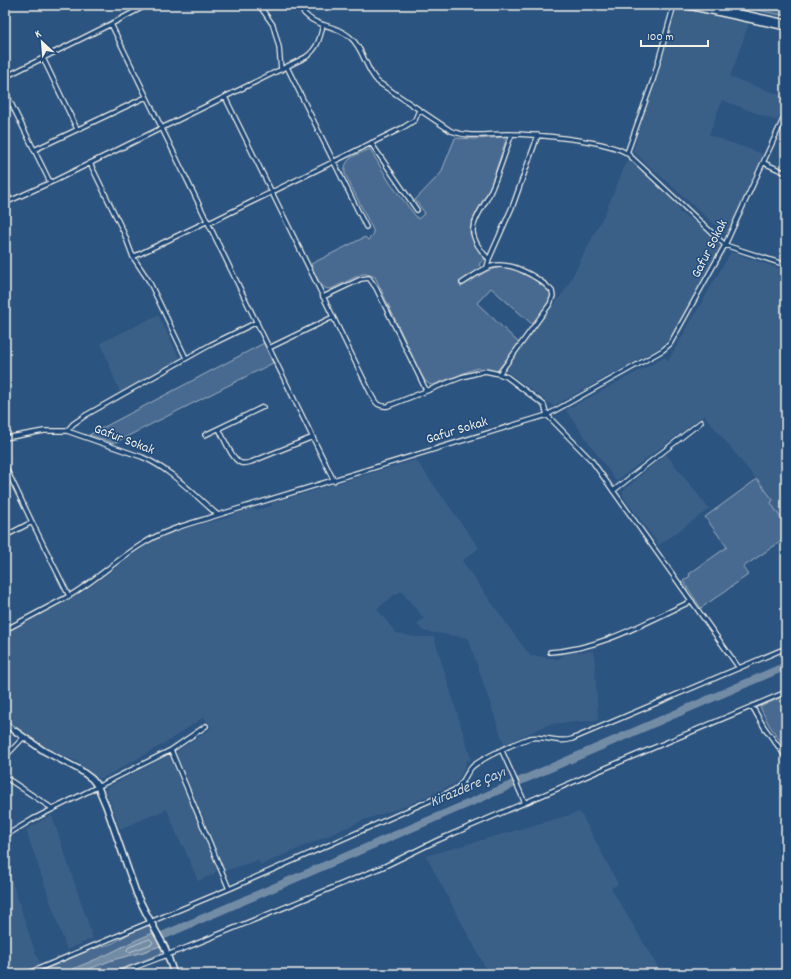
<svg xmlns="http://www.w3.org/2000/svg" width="791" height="979" font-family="Dekko,sans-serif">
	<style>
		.built { fill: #3b6088 }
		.green { fill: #496b90; stroke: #9eaebc }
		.water { fill: #738ca6; stroke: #a7b4c0 }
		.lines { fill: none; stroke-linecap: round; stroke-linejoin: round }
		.shore { stroke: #c0c9ce; stroke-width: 1 }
		.river { stroke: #738ca6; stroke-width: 8 }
		.street-casing { stroke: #f4f1e8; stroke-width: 6 }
		.secondary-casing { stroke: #f4f1e8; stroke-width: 8 }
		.street { stroke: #1f4a7a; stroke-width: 3.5 }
		.secondary { stroke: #1f4a7a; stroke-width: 5 }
		.labels { text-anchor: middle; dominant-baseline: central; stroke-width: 3; stroke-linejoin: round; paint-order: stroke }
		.street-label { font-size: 14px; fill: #f4f1e8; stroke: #1f4a7a }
		.water-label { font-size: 15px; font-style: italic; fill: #dadddb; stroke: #1f4a7a }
	</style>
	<rect width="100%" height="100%" fill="#2c5481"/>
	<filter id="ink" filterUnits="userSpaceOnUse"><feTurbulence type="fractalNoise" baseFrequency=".025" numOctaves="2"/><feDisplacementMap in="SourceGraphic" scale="8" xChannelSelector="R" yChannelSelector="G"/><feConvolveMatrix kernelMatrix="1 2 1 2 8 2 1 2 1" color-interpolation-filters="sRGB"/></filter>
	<g filter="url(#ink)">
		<!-- built -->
		<path class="built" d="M678,7L749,23L730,77L786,97V101L777,121L722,100L709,135L763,154L728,232L725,234L633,151Z
			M628,159L677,205L679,212L696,223L721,246L720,251L671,338L661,347L553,406L504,369L566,289L605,213Z
			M731,252L786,271V526L771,503L773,500L704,415L616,481L566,410L665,357L668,361Z
			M158,315L180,359L120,393L101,343Z
			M666,454L709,509L659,545L623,496V491Z
			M416,460L479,548L462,561L521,644L531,656H538L558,659L567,653L594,651L598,720L550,724L504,744L468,638L423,631L417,624L424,618L401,591L396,595L395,594L377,609L396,633L414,637H434L471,759L465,762L466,764L458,780L454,784L403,807L364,820L261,865L258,860L224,871L208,833L210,832L177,756V751L212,728L204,717L165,743L103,778H98L75,760L56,754L45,748L5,720V634L82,593L144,547L170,533L226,518L245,510L251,509L256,510L272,506V503Z
			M169,755L217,869L214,874L198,881L183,845H182L177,835L167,809L120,829L106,791L108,787Z
			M580,812L618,884L611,888L662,974H486L488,972L426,856Z
			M52,816L93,938L67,950L26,830L46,818Z
			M5,860L35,952L41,965L19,974H5Z"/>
		<!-- green -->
		<path class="green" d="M734,5H786V16Z
			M502,137L506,140L490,188L471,223L470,233L478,249L485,259L479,264L481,268L459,282L461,287C492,268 499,258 534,279C541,283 549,287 552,295L549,304L533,325L491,288L477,303L519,343L497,371L477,368L433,385C427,385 424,379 421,374L375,277L367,274H362L331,289C319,290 315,273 311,264L365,237L368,240L373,235V230L345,174C343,157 357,155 370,149L390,183L418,219L425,213L415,200L441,173L455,138L476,139Z
			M264,343L273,363L114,443L89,435Z
			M757,479L773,500L771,503L786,526V538L743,567L748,575L701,608L683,581L690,576L689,574L727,547L705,517Z
			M786,695V749L769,725L760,707Z
			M149,925L153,933L132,942L107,955L61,974H34L90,950L113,943L130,933Z
			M160,946L163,950L160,954L108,974H77L112,960L143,952Z"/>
		<!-- water -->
		<path class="water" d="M153,933L160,946L143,952L112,960L77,974H61L106,955L132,942Z"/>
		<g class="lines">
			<!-- shore -->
			<path class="shore" d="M150,939L153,942L152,944L129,952L127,951L128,948Z"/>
			<!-- river -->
			<path class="river" d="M162,936L786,666"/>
			<defs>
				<path id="street" d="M147,5L111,24L334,481
					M259,5L273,25L279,47L281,70
					M298,5C313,30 331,21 350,37C364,49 365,69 378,82L451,131C470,138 487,134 506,134C531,134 612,140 629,155L725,245L786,265
					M43,58L77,129
					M287,67L366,227
					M5,77L111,24
					M5,91L50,182
					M225,97L372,396C376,404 379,407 388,406L462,377L485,371L499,374L507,377L544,405L547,415L592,461L739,668
					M371,143L417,210
					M34,150L146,97
					M627,153L653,80L674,5
					M90,163L124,233L133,257L149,281L186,358
					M764,163L786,173
					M5,178L9,201
					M5,203L56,180L306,57C318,48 320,38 323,25
					M209,223L404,127L415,120L419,110
					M133,257L208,221
					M489,259C482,253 472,239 473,229C474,218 484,206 489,195C498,176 504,155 512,134
					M487,267L489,259L513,205L538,135
					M462,283C471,278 480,270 489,267C508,259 539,277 552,291L553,296L550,304L499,374
					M323,297L361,279L369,278L376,288L426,390
					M269,348L333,317
					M219,429C224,438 232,460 241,463C245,464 248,463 251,462L313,437
					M67,431L73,424L86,415L210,345L257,322
					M205,435L263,407
					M5,438L44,431H67L142,457C171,469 194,495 218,515L547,415L651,357L663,350L670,344L725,245L786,113
					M5,466L32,522
					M613,491L701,422
					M5,536L32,522L69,596C95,581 117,559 144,543C166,529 193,523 218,515
					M5,630L69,596
					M550,652C601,649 646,622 692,601
					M752,706L764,727L786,757
					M171,750L229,889
					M502,751L525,803
					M5,757L23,738
					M5,777L53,809
					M5,836L33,819L171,750L206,726
					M26,974L229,889L454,790C465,784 464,775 472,767C482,758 517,742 530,738C545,735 558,744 572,739L786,648
					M117,974L188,947L383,867L436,841L622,761L786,692"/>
				<path id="secondary" d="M684,5L786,27
					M704,5L786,23
					M5,724L44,751L80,770L92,779L98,787L106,806L137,895L145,911L165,948L174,974"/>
			</defs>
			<!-- street casing -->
			<use href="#street" class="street-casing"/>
			<!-- secondary casing -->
			<use href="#secondary" class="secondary-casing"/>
			<!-- street -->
			<use href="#street" class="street"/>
			<!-- secondary -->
			<use href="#secondary" class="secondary"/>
		</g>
	</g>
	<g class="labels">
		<!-- street labels -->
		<g class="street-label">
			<text transform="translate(710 249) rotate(-63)">Gafur Sokak</text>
			<text transform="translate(457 431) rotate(-17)">Gafur Sokak</text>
			<text transform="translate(124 440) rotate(21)">Gafur Sokak</text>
		</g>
		<!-- water labels -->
		<g class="water-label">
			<text transform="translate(468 788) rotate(-23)">Kirazdere Çayı</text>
		</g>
	</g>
	<!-- margin -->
	<rect width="791" height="979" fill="none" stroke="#1f4a7a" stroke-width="20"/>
	<rect x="10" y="10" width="771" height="959" fill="none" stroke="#f4f1e8" stroke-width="1.5" filter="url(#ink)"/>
	<!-- north arrow -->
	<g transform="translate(42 42) rotate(334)" stroke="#1f4a7a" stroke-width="3" paint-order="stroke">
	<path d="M0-3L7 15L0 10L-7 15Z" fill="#f4f1e8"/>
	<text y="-6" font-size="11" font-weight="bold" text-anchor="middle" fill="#f4f1e8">K</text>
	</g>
	<!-- scale -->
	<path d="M641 40v6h67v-6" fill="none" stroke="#f4f1e8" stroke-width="2"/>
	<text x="647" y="40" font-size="12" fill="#f4f1e8" stroke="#1f4a7a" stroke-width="3" paint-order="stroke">100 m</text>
</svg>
